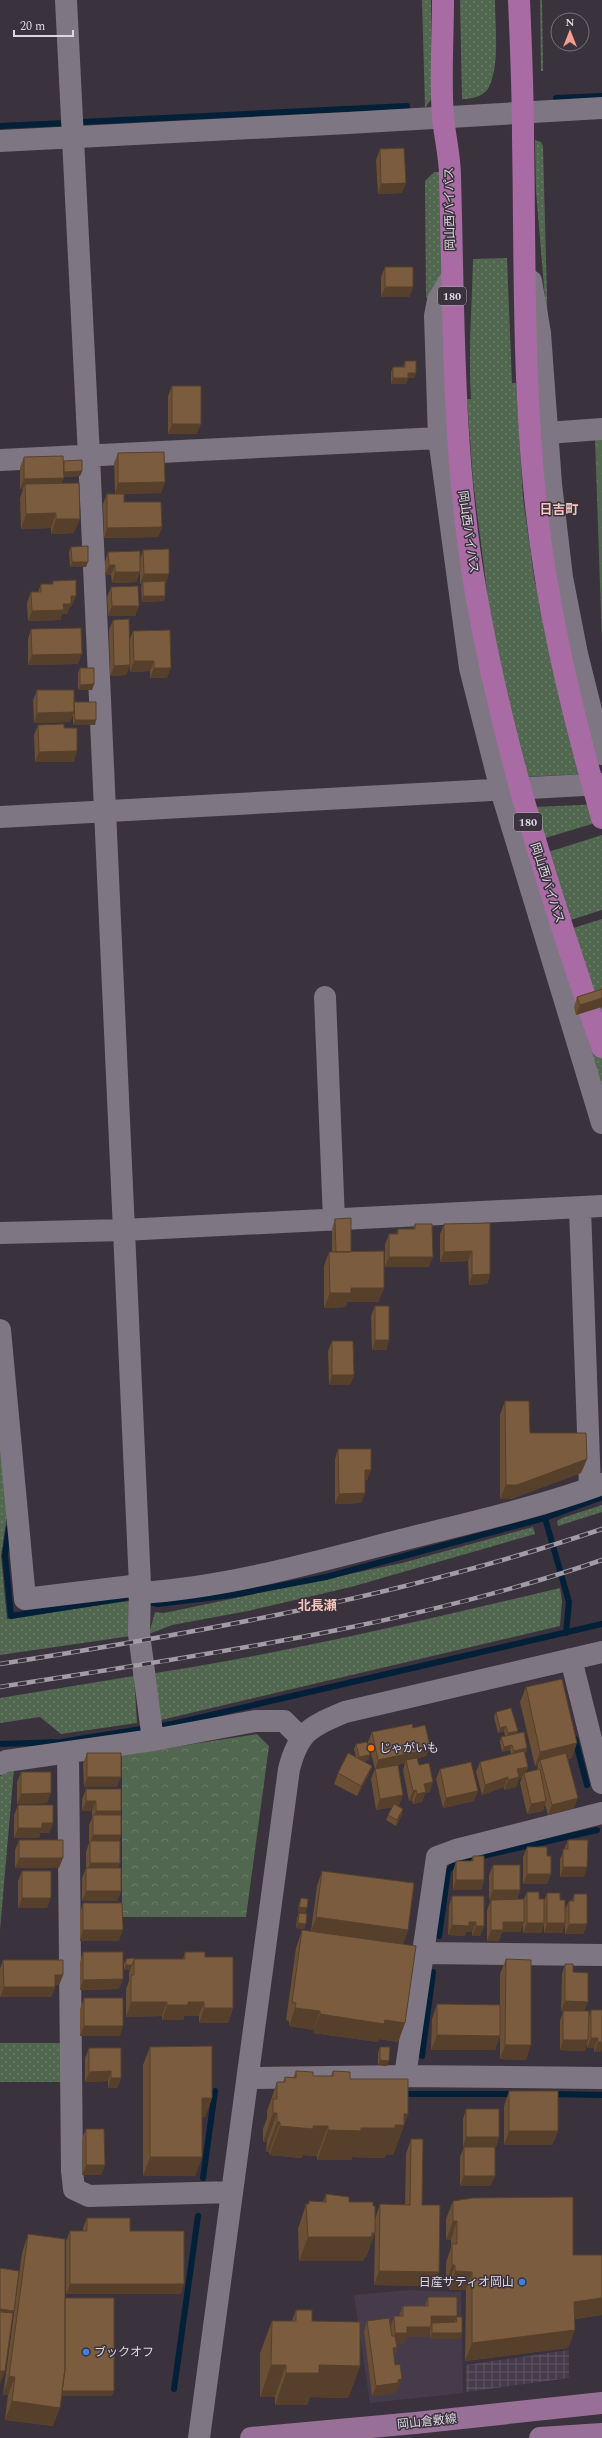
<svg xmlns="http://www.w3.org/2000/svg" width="602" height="2438" font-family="Spectral,'Noto Sans JP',serif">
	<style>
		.built { fill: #463b4b }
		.industrial { fill: url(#industrial-grid) }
		.grass { fill: url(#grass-dots) }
		.forest { fill: url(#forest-crowns) }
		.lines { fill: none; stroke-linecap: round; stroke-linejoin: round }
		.stream { stroke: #032039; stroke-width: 6 }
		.minor { stroke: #7f7683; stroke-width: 22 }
		.major { stroke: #986f97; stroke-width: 22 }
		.highway { stroke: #a96ba4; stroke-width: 22 }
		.rail-casing { stroke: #a29ca4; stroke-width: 4.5 }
		.rail { stroke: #3a323d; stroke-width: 3; stroke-dasharray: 9; stroke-linecap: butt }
		.wall { fill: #6a4f35 }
		.shaded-wall { fill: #56402b }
		.building { fill: #7b5c3e; stroke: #56402b }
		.food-dot { fill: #e8710a; stroke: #3a323d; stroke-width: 1.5 }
		.shop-dot { fill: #3f7fe0; stroke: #3a323d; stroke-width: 1.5 }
		.labels { text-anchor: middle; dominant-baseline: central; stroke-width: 3; stroke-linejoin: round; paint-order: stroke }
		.shield { fill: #3a323d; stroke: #aca6ae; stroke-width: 1 }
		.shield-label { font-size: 11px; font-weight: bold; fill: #ddd8df }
		.street-label { font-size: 12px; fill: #ddd8df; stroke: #3a323d }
		.poi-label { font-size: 12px; fill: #ddd8df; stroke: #3a323d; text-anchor: start }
		.neighbourhood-label { font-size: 13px; font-weight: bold; fill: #f7c4bb; stroke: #3a323d }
	</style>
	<defs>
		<pattern id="industrial-grid" width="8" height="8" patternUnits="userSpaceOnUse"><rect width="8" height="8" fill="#463b4b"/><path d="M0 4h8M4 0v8" fill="none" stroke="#605764"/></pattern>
		<pattern id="grass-dots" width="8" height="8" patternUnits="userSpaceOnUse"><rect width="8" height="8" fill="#52674f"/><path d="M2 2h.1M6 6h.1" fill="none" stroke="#6a7c68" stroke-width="1.8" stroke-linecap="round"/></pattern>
		<pattern id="forest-crowns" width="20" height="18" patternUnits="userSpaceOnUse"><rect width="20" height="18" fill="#52674f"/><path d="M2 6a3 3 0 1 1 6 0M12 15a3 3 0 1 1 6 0" fill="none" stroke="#6a7c68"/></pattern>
	</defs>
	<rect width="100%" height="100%" fill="#3a323d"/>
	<!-- built -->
	<path class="built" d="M408,2290L461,2292L463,2393L370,2403L354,2295Z"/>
	<!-- industrial -->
	<path class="industrial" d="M569,2350V2378L466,2392V2365Z"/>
	<!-- grass -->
	<path class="grass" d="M422,0H431L432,98L425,108Z
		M460,0H495C495,27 500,63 489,87C484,97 471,99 462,99Z
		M540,0H542L543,71H541Z
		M535,140L541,142L543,146L548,335L536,191Z
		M434,172H440L443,271L430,300L426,297L425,181Z
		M507,258L512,383H516L523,498L535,584L556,583L598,773L507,778L467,597L487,591L473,481L467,399H471C468,352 472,306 473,259Z
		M602,804V821L522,845L512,808Z
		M602,835V910L548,927L551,935L602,919V998L576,1015L602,1007V1104L526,859Z
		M0,1432L7,1515L1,1556L7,1619L129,1601L131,1636L0,1655Z
		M602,1505V1512L558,1526L557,1521L562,1518Z
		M533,1527L535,1534L351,1587L248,1611L172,1625L149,1634L155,1612L164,1613L402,1563Z
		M560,1588L562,1601L560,1626L161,1720L155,1673C292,1652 425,1620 560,1588Z
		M134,1676L137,1723L61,1734L40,1717L0,1723V1698Z
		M14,1769L0,1930V1776Z
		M0,2043H62V2082H0Z"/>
	<!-- forest -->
	<path class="forest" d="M595,439H602V643Z
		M257,1734L269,1746L246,1917H122V1755Z"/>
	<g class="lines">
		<!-- stream -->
		<path class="stream" d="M556,98L602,96
			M81,122L407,106
			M0,126L65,123
			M545,1518L569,1602L566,1633
			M9,1528L5,1555L11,1616L130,1597L137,1599
			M146,1601L158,1604L232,1595L326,1577L545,1518L602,1497
			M575,1739L587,1785
			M0,1744L61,1742L172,1724L602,1624
			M439,1936L448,1871L456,1862L597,1830
			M422,2056L433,1972
			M400,2094H514
			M550,2094L602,2095
			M203,2178L215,2091
			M174,2389L198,2216"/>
		<!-- minor -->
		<path class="minor" d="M66,0L89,456L140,1585L139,1634L153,1740
			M0,141L348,123L602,108
			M451,278L438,300L435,316L439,438L470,668L501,790L602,1123
			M531,281L540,333L551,484L562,577L577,654L602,754
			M547,433L602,429
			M0,460L439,438
			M0,817L602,784
			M325,997L334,1220
			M580,1208L590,1488
			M0,1233L123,1230L602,1206
			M0,1330L25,1599L140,1585
			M140,1593C229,1587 315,1562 401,1540C468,1523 537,1508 602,1484
			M571,1659L602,1783
			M68,1753L72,2171L74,2189L89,2196L232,2192
			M0,1764L6,1761L153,1740L255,1721H284L301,1738
			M423,1953L437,1857L456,1850L602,1813
			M405,2076L423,1953L602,1955
			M248,2078L405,2076L602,2078
			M199,2438L289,1769C299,1731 310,1727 345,1712L602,1652"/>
		<!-- major -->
		<path class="major" d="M251,2438L415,2423L602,2403
			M540,2438L602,2434"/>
		<!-- highway -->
		<path class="highway" d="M443,0C443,39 440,79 443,118C445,137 450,157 450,176C454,316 452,456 476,593C503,749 551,898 602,1047
			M519,0C521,46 523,91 523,137C525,253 523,370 534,485C544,598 571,709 602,818"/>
		<defs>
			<path id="rail" d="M0,1664C203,1632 407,1595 602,1529
				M0,1687C202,1655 408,1627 602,1560"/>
		</defs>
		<!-- rail casing -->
		<use href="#rail" class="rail-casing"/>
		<!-- rail -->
		<use href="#rail" class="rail"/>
	</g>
	<!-- wall -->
	<path class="wall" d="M380,149L402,193L378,194L376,160Z
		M385,267L413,287L409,297H381V277Z
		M405,361L416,373L414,378H408L406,384H391V372L393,367H403Z
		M172,386L197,434H168V396Z
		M118,453L165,482L161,493L115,494L114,463Z
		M24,457L63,462L82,471L80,476L63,477L62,483L74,533L51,534V528L21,529L20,498L23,489H20V467Z
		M107,494L124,502L162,527L158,537L104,538L103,504Z
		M71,547L86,567H70L69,552Z
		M143,550L166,584H165V596L164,601L142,602L141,587L142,584H140V572L136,582L112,583L111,575H105V562L108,552L140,560Z
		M53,581L72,606H70L67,614H62L60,620L28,621L27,603L31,592H38L41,584H52Z
		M111,587L139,606L135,616H108L107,597Z
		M113,620L130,665L126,675L110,676L109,630Z
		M31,629L78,664L28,665V639Z
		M133,631L167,678H150V671L130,672L129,641Z
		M80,668L94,684L92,690H78V673Z
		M37,690L74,704V702L95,725H73V715L70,722L34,723L33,700Z
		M38,725L64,728L74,762H35L34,735Z
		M602,989L576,1015L574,1007L577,997Z
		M335,1219L351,1252L384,1288L378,1302H347L346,1307L324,1308V1266L329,1252H332V1229Z
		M490,1223V1274L487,1284L469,1285L468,1261L440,1262V1234L444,1224Z
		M415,1224L429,1267H385V1244L389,1234H396L398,1229H413Z
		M375,1306L389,1340L386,1350H372L371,1316Z
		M332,1341L354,1375L350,1385H329L328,1351Z
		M505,1401L530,1433L587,1459L581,1473L511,1499H500V1415Z
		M338,1449L371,1470L367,1480H365V1493L361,1503L335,1504V1459Z
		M526,1687L572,1758L568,1759L574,1808L548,1815L545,1804L543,1811L527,1814L520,1783L522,1777L519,1778L516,1787L504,1790V1787L482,1795L476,1772L480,1762L511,1754L510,1750L502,1752L500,1742L501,1737L505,1736L504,1731L498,1733L494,1717L496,1712L517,1734L527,1748L526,1753H525L528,1767L526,1772L537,1770L538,1765L535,1766L520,1702Z
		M413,1728L430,1746L426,1756L418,1758L417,1759L419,1765L430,1792L425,1793L422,1802L413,1804L412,1800L409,1801L403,1770L405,1763L397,1765L399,1806H398L402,1814L396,1826L386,1820L392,1807L376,1810L371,1779L375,1769L368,1742L372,1732Z
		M356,1744L370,1755L368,1760L363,1761L372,1766L368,1776L357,1796L334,1784L338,1773L356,1757L354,1749Z
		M87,1753L117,1787H84L83,1764Z
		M440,1769L474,1801L443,1808L436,1779Z
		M21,1772L47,1803L17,1804V1782Z
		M86,1789L121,1811L120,1815L119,1841L120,1863L118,1868L121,1891L117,1901H82V1878L86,1868V1852L89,1843V1825L92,1818V1811H82V1799Z
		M18,1805L53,1823L49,1833H40L39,1838H14V1815Z
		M19,1840L59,1868H15V1850Z
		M568,1840L584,1877H560V1859Z
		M527,1847L547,1856L551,1874L547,1884H523V1857Z
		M473,1856L484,1880L481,1890H453V1871L456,1861H471Z
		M493,1865L520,1890L517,1899H524L527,1892L544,1901L547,1893L560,1900L565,1910L569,1901H572L574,1894L587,1924L583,1934H565V1924L562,1933H544V1924L541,1933H523V1925L520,1932H502L499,1941H487V1910L491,1900H489V1875Z
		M22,1871L47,1908H18V1881Z
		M322,1871L408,1930L403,1944L405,2023L398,2042L379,2039L378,2042L313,2033L314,2030L289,2026V2021L286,2020L296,1948L302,1930L311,1931L317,1886Z
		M452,1896L484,1926L480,1936H472V1932H466L465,1936L448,1935L449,1906Z
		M301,1898L307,1908L305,1913L298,1912L299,1903Z
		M83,1903L119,1941H80V1913Z
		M299,1913L306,1924L304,1929L296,1928L297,1918Z
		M83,1952L119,1989L80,1990V1962Z
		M185,1952L205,1957L233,2008L228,2023H199V2016H184L183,2020H162V2016L126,2017V1989L129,1981V1973L130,1970H124V1964L126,1959H183Z
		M506,1959L526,2060L500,2059V2036L495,2050H431L432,2019L437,2004L500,2005V1974Z
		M3,1960L63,1975L59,1985H55V1987L51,1997H0V1969Z
		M565,1964L573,1972L585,2011L589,2016L591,2010L601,2052H594V2048H587V2043L585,2051L560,2050V2021L563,2012L561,2011L562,1974Z
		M84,1998L120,2036H80V2009Z
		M150,2047L212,2098L205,2117H202V2157L195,2176H143V2065Z
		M380,2047L387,2066L378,2065V2053Z
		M89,2048L121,2078L117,2088H108V2081L85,2082V2058Z
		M296,2071L313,2076H331L333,2071L350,2079L408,2114L393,2155H386L384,2158L352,2157L351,2160H317V2156L303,2155L302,2158L269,2155V2152H266L267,2142H263V2129L267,2118V2111L277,2082H283L285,2077L293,2078Z
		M509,2091L558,2131L552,2145H504V2106Z
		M466,2109L499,2137L496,2147H463V2119Z
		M86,2129L105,2165L101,2175H82V2139Z
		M411,2139L422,2205L439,2272L434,2286L374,2285L375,2233L366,2257H365L363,2261H299L298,2229L306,2204H308L309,2201L323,2202L326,2194L349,2202L373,2206L375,2219L380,2204L405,2205L406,2154Z
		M464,2147L491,2186H460V2157Z
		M453,2201L573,2255H602V2315L575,2319L568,2348L465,2361L466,2290H449V2283H446V2262L451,2248V2240H446V2219Z
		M87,2218L130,2231L181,2294H66V2241L70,2231H83V2228Z
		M28,2234L65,2298L112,2396H62L53,2426L5,2420L8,2395H3L22,2253Z
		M428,2297L457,2316L456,2317L462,2333L460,2339H430V2330L427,2337H406L403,2344H396L397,2347L394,2356L398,2389L396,2390L394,2393L372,2396L364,2331L367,2321L391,2326L394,2316H399L403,2306H425Z
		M296,2310L312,2321L360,2366L348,2398L310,2397L307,2405H275V2397H260V2353L272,2321H292Z"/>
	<!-- shaded-wall -->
	<path class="shaded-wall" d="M406,183L402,193L378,194L381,184Z
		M385,287H413L409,297H381Z
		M408,373H416L414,378H406Z
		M393,378H408L406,384H391Z
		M172,424H201L197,434H168Z
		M82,471L80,476L62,477L64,472Z
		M64,478L60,488L25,484L23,489H20L24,479Z
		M165,482L161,493L115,494L118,483Z
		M56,513L51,528L21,529L26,514Z
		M56,519H80L74,533L51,534Z
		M162,527L158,537L104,538L107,528Z
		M72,562H88L86,567H70Z
		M109,565H115L111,575H105Z
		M115,572H140L136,582L112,583Z
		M144,574H169L166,584H143V582L142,584H140Z
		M71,596H76L72,606H70L67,614H62L60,620L28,621L32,611L63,604Z
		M143,596H165L164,601L142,602Z
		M112,606H139L135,616H108Z
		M82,654L78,664L28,665L32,655Z
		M134,661H154L150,671L130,672Z
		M130,665L126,675L110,676L114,666Z
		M154,668H171L167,678H150Z
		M94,684L92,690H78L80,685Z
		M74,712L70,722L34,723L37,713Z
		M75,720H96L95,725H73Z
		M77,751L74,762H35L39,752Z
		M602,998V1007L576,1015L580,1005Z
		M472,1251L468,1261L440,1262L444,1252Z
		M389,1257H433L429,1267H385Z
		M490,1274L487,1284L469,1285L472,1275Z
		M351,1288H384L378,1302H347L346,1307L324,1308L330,1293Z
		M375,1340H389L386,1350H372Z
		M332,1375H354L350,1385H329Z
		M587,1459L581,1473L511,1499H500L506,1485Z
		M365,1470H371L367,1480H361Z
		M365,1493L361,1503L335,1504L339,1494Z
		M506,1726L504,1731L498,1733L500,1728Z
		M518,1731L516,1736L506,1739L508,1733Z
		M577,1743L572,1758L542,1765L540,1760L538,1765L535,1766L540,1752Z
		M512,1745L510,1750L502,1752L504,1747Z
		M430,1746L426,1756L418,1758L416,1761L406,1760L405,1763L375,1770L378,1760Z
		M527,1748L526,1753L512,1756L514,1751Z
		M370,1755L368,1760L357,1763L359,1757Z
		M372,1766L368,1776L357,1796L361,1786Z
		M528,1767L525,1776L524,1773L522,1777L519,1778L516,1787L504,1790L508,1780L517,1769Z
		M87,1777H121L117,1787H84Z
		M508,1777L504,1787L482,1795L485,1785Z
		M433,1782L430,1792L425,1793L422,1802L413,1804L417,1794L424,1784Z
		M416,1790L412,1800L409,1801L413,1791Z
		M478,1791L474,1801L443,1808L446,1798Z
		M51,1793L47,1803L17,1804L21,1794Z
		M403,1795L399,1806L376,1810L380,1799Z
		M578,1798L574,1808L548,1815L552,1805Z
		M86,1801H96L92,1811H82Z
		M546,1801L543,1811L527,1814L531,1804Z
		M403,1809L402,1814L396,1826L397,1820Z
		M96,1811H121L118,1821L93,1818Z
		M42,1823H53L49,1833H40L39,1838H14L18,1828Z
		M93,1835H121L118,1845H89Z
		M19,1858H63L59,1868H15Z
		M90,1863H120L117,1873H86Z
		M563,1867H587L584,1877H560Z
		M527,1874H551L547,1884H523Z
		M456,1880H484L481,1890H453Z
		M493,1890H520L516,1900H489Z
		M86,1891H121L117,1901H82Z
		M22,1898H51L47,1908H18Z
		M299,1907L307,1908L305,1913L298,1912Z
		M316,1917L408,1930L403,1944L311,1932Z
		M469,1922H476L472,1932H466L465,1936L448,1935L452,1925Z
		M503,1922H524L520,1932H502L499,1941H487L491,1930Z
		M298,1923L306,1924L304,1929L296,1928Z
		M527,1923H544L541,1933H523Z
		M547,1923H565L562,1933H544Z
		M569,1924H587L583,1934H565Z
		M476,1926H484L480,1936H472Z
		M83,1930H123L119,1941H80Z
		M126,1965H132L130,1970H124Z
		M55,1975H63L59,1985H51Z
		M123,1979L119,1989L80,1990L83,1980Z
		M4,1987H55L51,1997H0Z
		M565,2001L588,2002L584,2012L561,2011Z
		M131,2002H167L162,2016L126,2017Z
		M188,2002H204L199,2016H184L183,2020H162L167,2005Z
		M204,2008H233L228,2023H199Z
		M295,2008L320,2011L314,2030L289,2026Z
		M320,2014L385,2020L405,2023L398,2042L379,2039L378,2042L313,2033Z
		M84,2026H123L120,2036H80Z
		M437,2035L500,2036L495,2050H431Z
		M591,2038H598L594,2048H587Z
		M563,2040H588L585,2051L560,2050Z
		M598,2042H602V2049L601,2052H594Z
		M505,2045H531L526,2060L500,2059Z
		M380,2060L389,2061L387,2066L378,2065Z
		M111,2071L108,2081L85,2082L89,2072Z
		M111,2078H121L117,2088H108Z
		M202,2098H212L205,2117H195Z
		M273,2113H277L267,2142H263Z
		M404,2114H408L393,2155H386L384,2158L352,2157L351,2160H317L328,2130L395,2125Z
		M277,2122H280L269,2152H266Z
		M280,2126H328L317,2156L303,2155L302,2158L269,2155Z
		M509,2131H558L552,2145H504Z
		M466,2137H499L496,2147H463Z
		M150,2157H202L195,2176H143Z
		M86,2165H105L101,2175H82Z
		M464,2176H495L491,2186H460Z
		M453,2221H457L451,2240H446Z
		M375,2233L366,2257H365L363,2261H299L308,2237Z
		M452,2265H455L449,2283H446Z
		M379,2271L439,2272L434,2286L374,2285Z
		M455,2271L472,2272L466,2290H449Z
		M70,2284H184L181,2294H66Z
		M602,2298V2315L568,2320L574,2302Z
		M0,2309L14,2311L8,2325L0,2324Z
		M431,2316H457L453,2326L432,2323L430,2326Z
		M407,2327H431L427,2337H406L403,2344H391L395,2333Z
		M575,2330L568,2348L465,2361L472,2343Z
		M432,2333H462L460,2339H430Z
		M397,2347L393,2357V2348Z
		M271,2365H286L275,2397H260Z
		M319,2365L360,2366L348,2398L310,2397L307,2405H275L286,2373Z
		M0,2371H5L0,2384Z
		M9,2376L15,2377L8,2395H3Z
		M402,2379L398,2389L396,2390L394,2393L372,2396L376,2386Z
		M62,2391H114L112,2396H60Z
		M12,2401L60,2408L53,2426L5,2420Z"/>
	<!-- building -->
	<path class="building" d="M404,148L406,183L381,184L380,149Z
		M385,267H413V287H385Z
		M405,361H416V373H408V378H393V367H405Z
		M172,386H201V424H172Z
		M164,452L165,482L118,483V453Z
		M63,456L64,478L24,479V457Z
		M82,460V471L64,472V461Z
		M79,483L80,519H56V513L26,514L25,484Z
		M107,494H124V502H161L162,527L107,528Z
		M88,546V562H72L71,547Z
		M169,549V574H144L143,550Z
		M140,551V572H115V565H109L108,552Z
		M76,580V596H71V604H63L64,610L32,611L31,592H41V584H53V581Z
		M165,581V596H143V582Z
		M138,586L139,606H112L111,587Z
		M129,619L130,665L114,666L113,620Z
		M81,628L82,654L32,655L31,629Z
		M170,630L171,668H154V661H134L133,631Z
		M80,668H94V684L80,685Z
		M37,690H74V712L37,713Z
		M74,702H96V720H75Z
		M64,724V728H77V751L39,752L38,725Z
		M602,989V998L580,1005L577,997Z
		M351,1218V1252H336L335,1219Z
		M490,1223V1274L472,1275V1251L444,1252V1224Z
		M415,1224H432L433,1257H389V1234H398V1229H415Z
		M384,1251V1288H351V1293H330L329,1252Z
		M375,1306H389V1340H375Z
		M332,1341H353L354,1375H332Z
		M505,1401H529L530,1433H586L587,1459L517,1485H506Z
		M338,1449H371V1470H365V1493L339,1494Z
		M562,1679L577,1743L540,1752L526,1687Z
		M511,1708L518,1731L508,1733L506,1726L500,1728L496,1712Z
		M412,1724L413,1728L425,1725L430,1746L419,1748L420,1751L378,1760L372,1732Z
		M524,1732L527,1748L514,1751L512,1745L504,1747L501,1737Z
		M367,1742L370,1755L359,1757L356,1744Z
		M524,1751L528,1767L517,1769L519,1777L508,1780V1777L485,1785L480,1762Z
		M87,1753H121V1777H87Z
		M348,1753L372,1766L361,1786L338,1773Z
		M566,1753L578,1798L552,1805L540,1760Z
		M417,1758L419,1765L429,1763L433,1782L424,1784L426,1792L417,1794L416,1790L413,1791L406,1760Z
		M471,1762L478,1791L446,1798L440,1769Z
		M398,1765L403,1795L380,1799L375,1769Z
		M540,1769L546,1801L531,1804L524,1773Z
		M21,1772H51V1793L21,1794Z
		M86,1789H121V1811H96V1801H86Z
		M394,1804L403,1809L397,1820L388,1815Z
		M18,1805H53V1823H42V1828H18Z
		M93,1815H121V1835H93Z
		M19,1840H63V1858H19Z
		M568,1840H588L587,1867H563V1849H568Z
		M90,1841H120V1863H90Z
		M527,1847H547V1856H551V1874H527Z
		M473,1856H484V1880H456V1861H473Z
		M493,1865H520V1890H493Z
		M86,1868H121V1891H86Z
		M22,1871H51V1898H22Z
		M322,1871L414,1883L408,1930L316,1917Z
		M527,1892H539V1899H544V1923H527Z
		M547,1893H560V1900H565V1923H547Z
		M574,1894H587V1924H569V1901H574Z
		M452,1896H484V1926H476V1922H469V1926L452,1925Z
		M301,1898L308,1899L307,1908L299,1907Z
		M524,1899V1922H503V1930H491V1900Z
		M83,1903H122L123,1930H83Z
		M299,1913L307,1914L306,1924L298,1923Z
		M302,1930L416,1946L405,2023L385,2020L384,2024L320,2014V2011L295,2008L296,2003L292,2002Z
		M83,1952H123V1979L83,1980Z
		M185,1952H205V1957H233V2008H204V2002H188V2005H167V2002H131V1975H134V1959H185Z
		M135,1958L132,1965H126V1959Z
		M506,1959L531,1960V2045H505Z
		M3,1960H63V1975H55V1987H4Z
		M565,1964H573V1972L588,1973V2002L565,2001Z
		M84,1998H123V2026H84Z
		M437,2004L500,2005V2036L437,2035Z
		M591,2010H602V2042H598V2038H591Z
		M563,2011H589L588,2040H563Z
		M212,2046V2098H202V2157H150V2047Z
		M380,2047H390L389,2061L380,2060Z
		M89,2048H121V2078H111V2071L89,2072Z
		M296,2071L313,2072V2076H333V2071L350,2072V2079H408V2114H404V2125H395V2128H361V2131L328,2130V2126H313V2129L280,2126V2122H277V2113H273V2099H277V2082H285V2077L296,2078Z
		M509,2091H558V2131H509Z
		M466,2109H499V2137H466Z
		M86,2129H104L105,2165H86Z
		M411,2139H423L422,2205H440L439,2272L379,2271L380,2204L410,2205Z
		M464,2147H495V2176H464Z
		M326,2194L349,2197V2202H373V2206H375V2233H372V2237H308L306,2204H309V2201L326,2202Z
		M573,2197V2255H602V2298L574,2302L575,2330L472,2343V2272L455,2271V2265H452V2244H457V2221H453V2201L473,2198Z
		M87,2218H130V2231H184V2284H70V2231H87Z
		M28,2234L65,2239V2369L60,2408L12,2401L15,2377L9,2376Z
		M0,2268L19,2271L14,2311L0,2309Z
		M428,2297H457V2316H431V2327H407V2333H395L394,2316H403V2306H428Z
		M65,2298H114V2391H62L65,2369Z
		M296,2310H312V2321L360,2322V2366L319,2365V2373H286V2365H271L272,2321H296Z
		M0,2312L13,2313L5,2371H0Z
		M456,2317H462V2333H432V2323L457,2322Z
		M389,2318L392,2336H395L397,2347L393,2348L395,2365L400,2364L402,2379L398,2380V2383L376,2386L367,2321Z"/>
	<!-- markers -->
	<circle class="food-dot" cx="371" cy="1748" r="4"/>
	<g class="shop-dot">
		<circle cx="522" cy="2282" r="4"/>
		<circle cx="86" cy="2352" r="4"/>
	</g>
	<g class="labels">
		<!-- shield labels -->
		<g class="shield">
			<rect x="438" y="287" width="28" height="18" rx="3"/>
			<rect x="514" y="813" width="28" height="18" rx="3"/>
		</g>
		<g class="shield-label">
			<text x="452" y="296">180</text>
			<text x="528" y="822">180</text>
		</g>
		<!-- street labels -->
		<g class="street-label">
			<text transform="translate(450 209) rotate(-91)">岡山西バイパス</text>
			<text transform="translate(468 532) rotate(82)">岡山西バイパス</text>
			<text transform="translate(547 883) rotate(72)">岡山西バイパス</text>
			<text transform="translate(427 2422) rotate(-6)">岡山倉敷線</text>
		</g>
		<!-- poi labels -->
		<g class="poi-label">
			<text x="379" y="1748">じゃがいも</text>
			<text x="514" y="2282" text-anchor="end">日産サティオ岡山</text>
			<text x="94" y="2352">ブックオフ</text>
		</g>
		<!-- neighbourhood labels -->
		<g class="neighbourhood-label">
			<text x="559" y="510">日吉町</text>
			<text x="317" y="1606">北長瀬</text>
		</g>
	</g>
	<!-- north arrow -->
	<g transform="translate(570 32)"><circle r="19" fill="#3a323d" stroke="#7b747e"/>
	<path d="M0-3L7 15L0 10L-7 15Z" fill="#f59d8e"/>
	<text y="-6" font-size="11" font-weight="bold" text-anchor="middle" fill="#ddd8df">N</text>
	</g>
	<!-- scale -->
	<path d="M14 30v6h59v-6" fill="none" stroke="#ddd8df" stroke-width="2"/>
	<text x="20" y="30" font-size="12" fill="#ddd8df" stroke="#3a323d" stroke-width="3" paint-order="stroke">20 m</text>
</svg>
